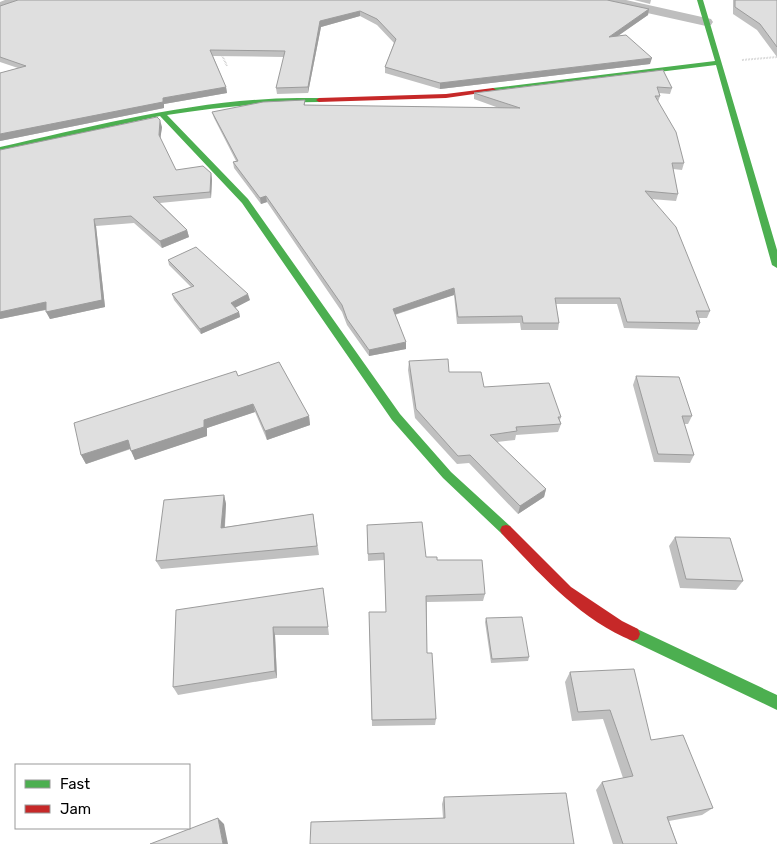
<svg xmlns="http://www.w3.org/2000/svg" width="777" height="844" font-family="Rubik,sans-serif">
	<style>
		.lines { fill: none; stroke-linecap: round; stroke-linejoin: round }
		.path { stroke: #b9b9b9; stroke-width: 2; stroke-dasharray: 0.5 1; stroke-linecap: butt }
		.street { fill: #bebebe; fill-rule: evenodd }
		.fast { fill: #4caf50; fill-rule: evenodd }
		.jam { fill: #c62828; fill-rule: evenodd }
		.wall { fill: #c0c0c0 }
		.shaded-wall { fill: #9c9c9c }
		.building { fill: #dfdfdf; stroke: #9c9c9c }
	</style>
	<rect width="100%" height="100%" fill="#fff"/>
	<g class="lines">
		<!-- path -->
		<path class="path" d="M221,53L227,66
			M742,60L777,57"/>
		<!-- street -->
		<path class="street" d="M5,0H24L22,3L0,11V2Z
			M600,0H626L711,19L713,22L711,25L706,26L602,3Z"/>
		<!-- fast -->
		<path class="fast" d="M697,0H703L777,250V268L772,265L716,65L493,92L490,90L493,88L715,61Z
			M298,98H319L322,100L319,102C268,102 218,107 167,115L248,199L400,414L451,472L510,526L512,530L510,534L506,535L502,534L443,478L392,420L242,203L160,116L0,151V147C98,125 196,99 298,98Z
			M633,627L777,695V710L628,639L626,634L628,629Z"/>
		<!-- jam -->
		<path class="jam" d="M493,88L496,90L495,91L446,98L319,102L316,100L319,98L446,94Z
			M506,525L510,526L571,587L622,621L638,629L640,634L638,639L633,641C580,620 540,574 502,534L500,530L502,526Z"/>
	</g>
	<!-- wall -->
	<path class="wall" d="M634,0H651L650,4Z
		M733,0H777V57L757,30L733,14Z
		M0,6L649,9L648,15L617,36L650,64L440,89L385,73V67L394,43L377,25L360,16L321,27L308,93L277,94L276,88L284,57L213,56L226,87L227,93L164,104V108L0,141V73L18,68L0,62Z
		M663,70L672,88L670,94L659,93L660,96L658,102L684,163L682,170L673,169L678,194L676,201L651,199L710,311L707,318H699L700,323L697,330L624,328L617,304H556L559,323L558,330H521L520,323L457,324L454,295L395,315L406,349L369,356L347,325L342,312L267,202L261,204L234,168L233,162L236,161L214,118L212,112L305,100V105L499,108L474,99V93Z
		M162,127L160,139L176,170L211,173L212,180L211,198L160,203L187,230L189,237L162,248L134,223L96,226L105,307L50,319L46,310L0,319V150Z
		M168,260L250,300L235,307L239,312L240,317L201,334L174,300L172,294L191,287L169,265Z
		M409,361L449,372L484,387L561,417L560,420L561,424L558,432L516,435L515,440L497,442L546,489L544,497L518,514L469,463L457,464L415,418L408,370Z
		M238,376L309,416L310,425L267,440L255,412L207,428V436L135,460L131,449L86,464L81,455Z
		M636,376L692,416L688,424H684L694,455L690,463L654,462L633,385Z
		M224,495L226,504L225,527L313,514L319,555L161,569L156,561Z
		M367,525L426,557L437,560L485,594L483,601L427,602V653L436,719L435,725L372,726L369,612H386L384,560L368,561Z
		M675,537L743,581L736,590L680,588L669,546Z
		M323,588L329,635H275L277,678L178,695L173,687Z
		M486,618L529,657L528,661L491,663L485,622Z
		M570,672L651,740L713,808L702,815L669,821L677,844H613L596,790L602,782L623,778L603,719L572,721L565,682Z
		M444,797L574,844L443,818L442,804Z"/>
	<!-- shaded-wall -->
	<path class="shaded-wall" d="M649,9L648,15L608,43L609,37Z
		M360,11V16L321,27L308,93V87L320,21Z
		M652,58L650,64L440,89V83Z
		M226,87L227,93L164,104V108L0,141V134L163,98Z
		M160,120L162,127L160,141L159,135Z
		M211,173L212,180L211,198L210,192Z
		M266,196L267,202L261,204L260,198Z
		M94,219L96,226L105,307L50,319L46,312Z
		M187,230L189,237L162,248L160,241Z
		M454,288V295L393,315V309Z
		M248,294L250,300L233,309L231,303Z
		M46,302L49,309L0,319V312Z
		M239,312L240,317L201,334L200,329Z
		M406,342V349L369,356V350Z
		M253,404L255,412L207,428V436L135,460L131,451L204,420Z
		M309,416L310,425L267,440L265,431Z
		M128,440L132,448L86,464L81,455Z
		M546,489L544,497L518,514L520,506Z
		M224,495L226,504L224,536L221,528Z
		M273,627L275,635L277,678L275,671Z
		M218,818L224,824L228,844H223Z"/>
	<!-- building -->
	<path class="building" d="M18,0H607L649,9L609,37L626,35L652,58L440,83L385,67L396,39L377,19L360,11L320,21L308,87L276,88L285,51L210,50L226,87L163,98V102L0,134V73L26,66L0,57V6Z
		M735,0H777V47L760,24L735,7Z
		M663,70L672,88L657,87L660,96H655L676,132L684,163H672L678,194L645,191L676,227L710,311H696L700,323L627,322L620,298H555L559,323H523L522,316L458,317L454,288L393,309L406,342L369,350L347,319L342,305L266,196L260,198L233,162L238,161L212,112L263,102L305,100L304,105L520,108L474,93Z
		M157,117L160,120L159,135L176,170L203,166L211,173L210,192L153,197L187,230L160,241L131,216L94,219L102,300L46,312V302L0,312V150Z
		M196,247L248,294L231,303L239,312L200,329L172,294L194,286L168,260Z
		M448,359L449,372H481L484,387L549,383L561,417H558L561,424L516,427L517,431L490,435L546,489L520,506L470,455L458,456L416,409L409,361Z
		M279,362L309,416L265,431L253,404L204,420V427L131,451L128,440L81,455L74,423L236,371L238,376Z
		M636,376L679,377L692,416H682L694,455L658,454Z
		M224,495L221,528L313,514L317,546L156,561L164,500Z
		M422,522L426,557H437V560H482L485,594L426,596L427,653H432L436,719L372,720L369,612H386L384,553L368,554L367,525Z
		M675,537L730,538L743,581L686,579Z
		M323,588L328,627H273L275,671L173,687L176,610Z
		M522,617L529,657L492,659L486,618Z
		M634,669L651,740L683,735L713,808L667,817L677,844H623L602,782L633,776L610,710L578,712L570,672Z
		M566,793L574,844H310L311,822L445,818L444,797Z
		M218,818L223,844H150Z"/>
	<!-- legend -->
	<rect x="15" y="764" width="175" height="65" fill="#ffffff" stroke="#999999"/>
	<rect x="25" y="780" width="25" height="8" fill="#4caf50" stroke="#999999"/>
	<text x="60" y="789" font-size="15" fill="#000000">Fast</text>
	<rect x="25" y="805" width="25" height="8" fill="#c62828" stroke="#999999"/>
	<text x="60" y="814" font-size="15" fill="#000000">Jam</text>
</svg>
